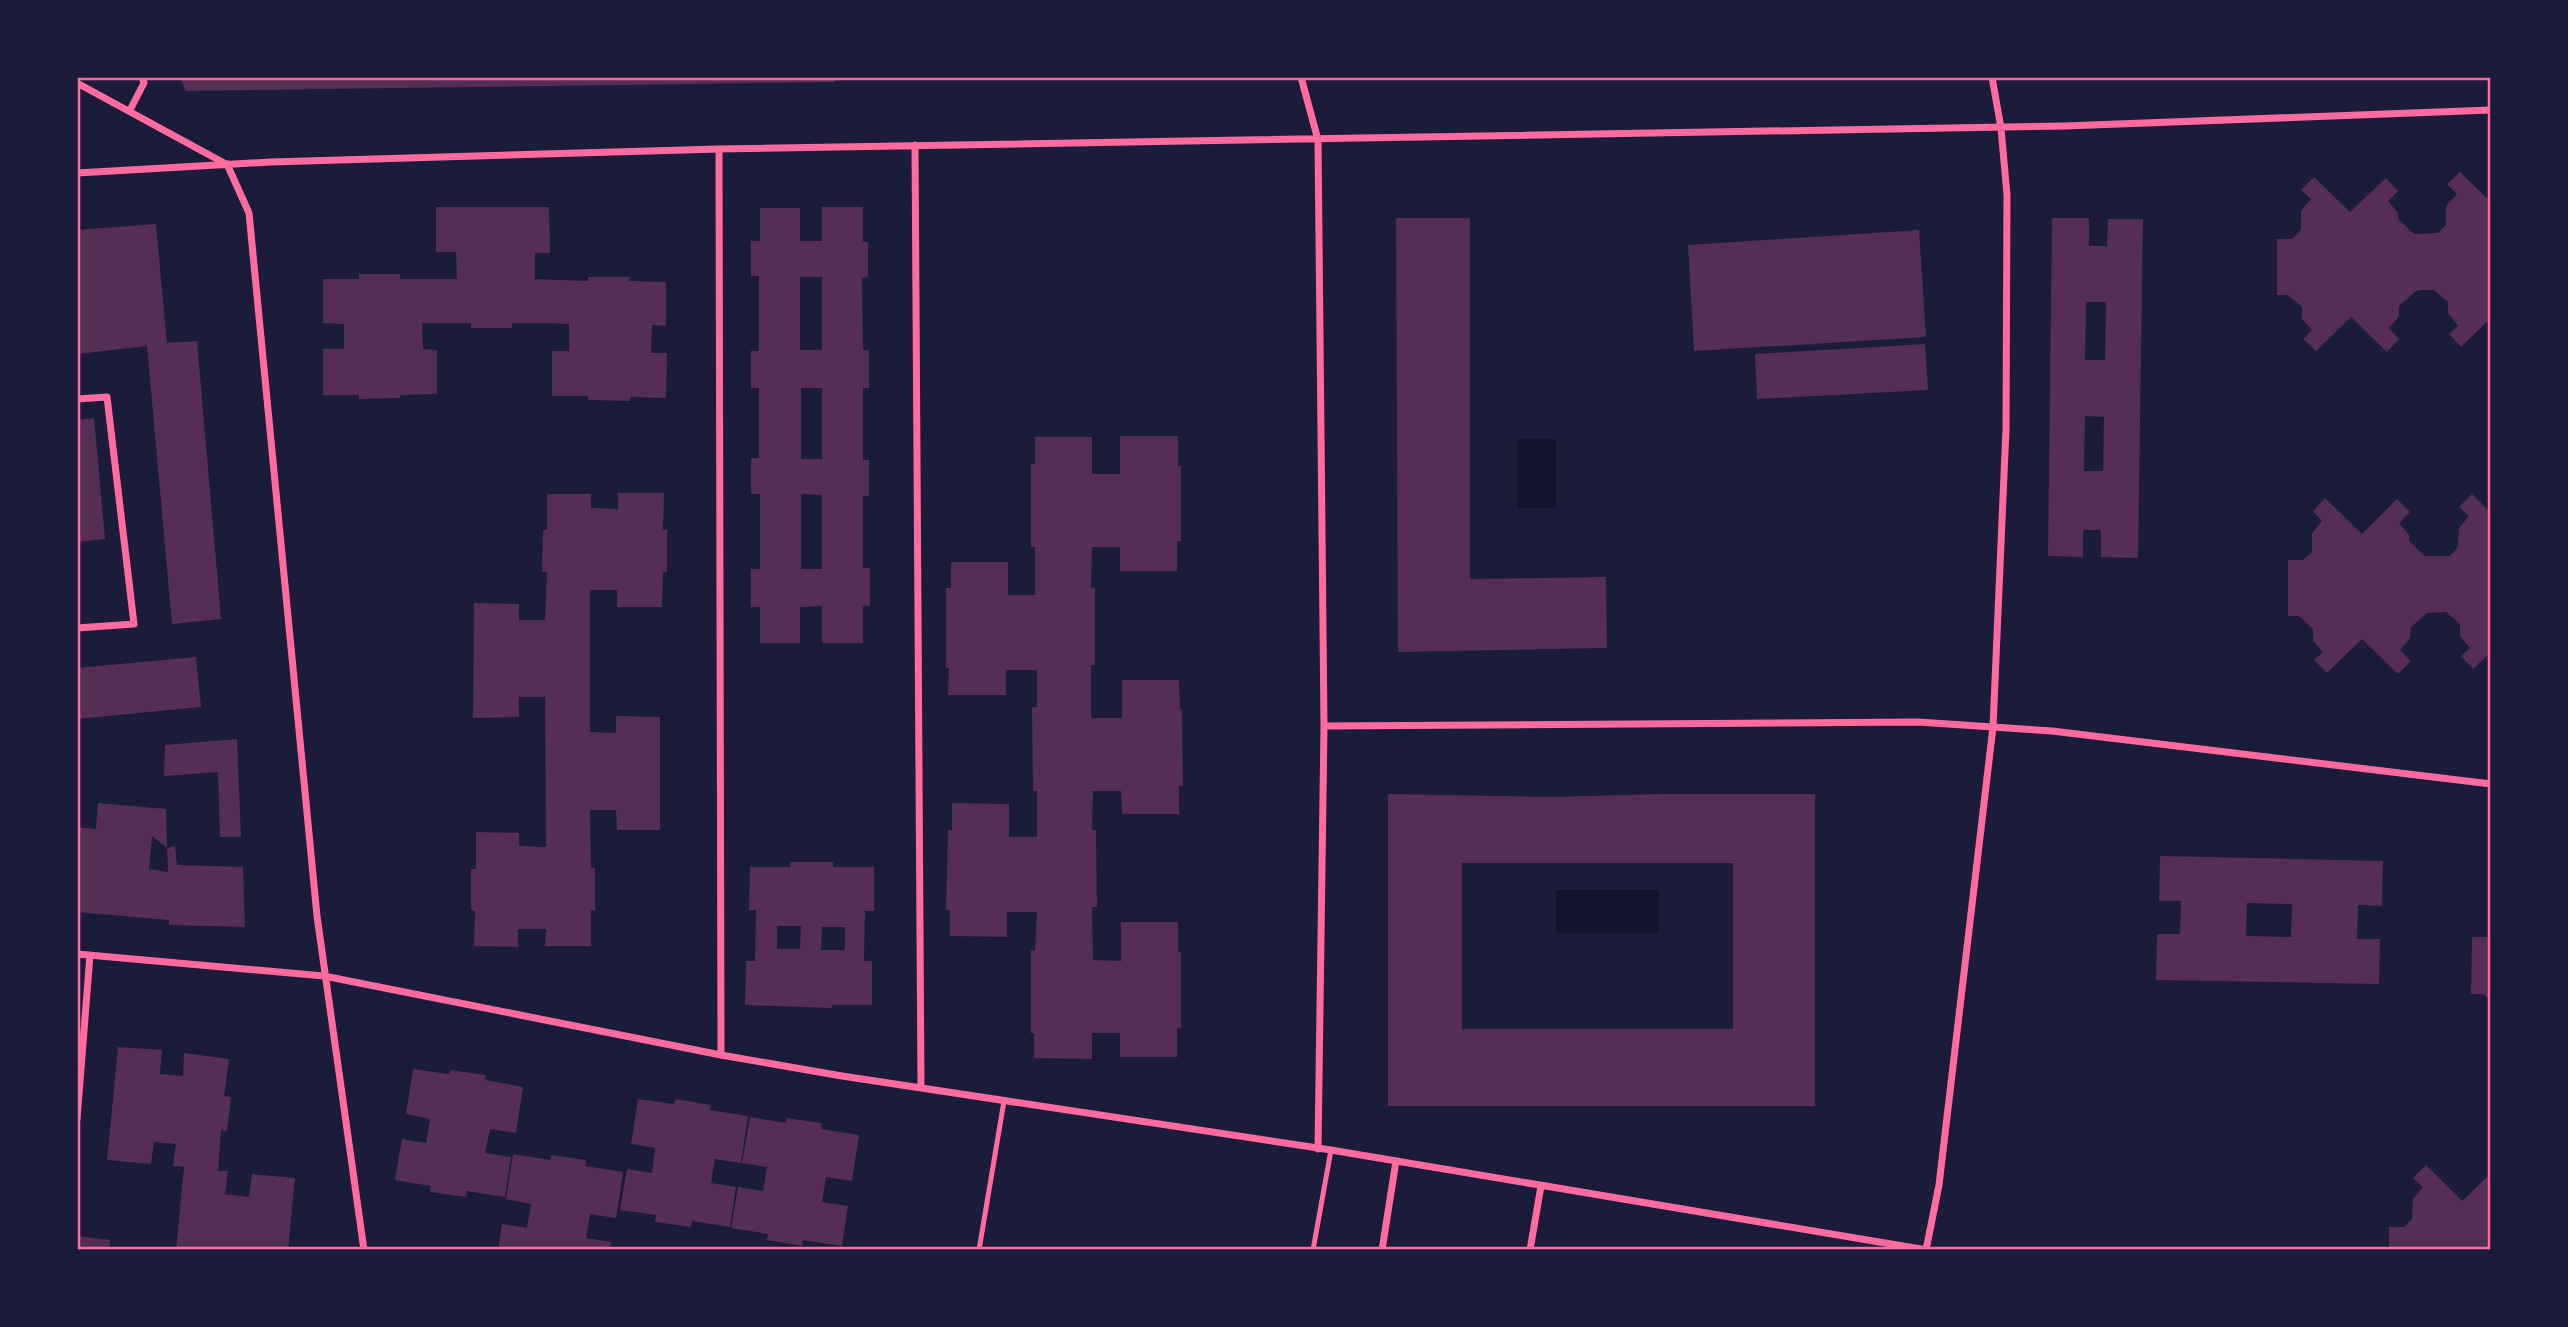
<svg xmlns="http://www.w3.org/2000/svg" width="2568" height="1327" font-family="Commissioner,sans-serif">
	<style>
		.water { fill: #12122b }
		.building { fill: #542f53; fill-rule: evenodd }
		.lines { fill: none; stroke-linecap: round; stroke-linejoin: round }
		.service { stroke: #ff6b9d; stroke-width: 5 }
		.minor { stroke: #ff6b9d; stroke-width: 7 }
		.neatline { fill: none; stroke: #ff6b9d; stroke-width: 2.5 }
	</style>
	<rect width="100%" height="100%" fill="#1b1b3a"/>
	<!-- water -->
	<path class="water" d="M1517,439H1556V508H1517Z
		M1556,890H1659V933H1556Z"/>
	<!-- building -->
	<path class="building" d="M181,77H836L835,82L185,91Z
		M2460,172L2491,202V318L2461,347L2449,334L2458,326L2448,313V302L2434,290H2422L2416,291L2399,306V316L2389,328L2399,339L2387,352L2351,317L2316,351L2303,339L2312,330L2302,319V307L2288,295H2277V239H2292L2301,230V211L2311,199L2301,190L2314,177L2350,212L2386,178L2398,191L2388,201L2398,213V219L2414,234L2438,233L2446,225V206L2457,194L2447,184Z
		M436,207H549L550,253H535V279L588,281V277H630L629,281L666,282V326L652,325L651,353H667L666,398L630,397V401L588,400V396H552V351H569V324L548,323H512V328H471V323H422L423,349L437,350V394L400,395V398L359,399V395H323V349H344V324L323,323V279H359V274H400V279H457L456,252H436Z
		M822,207H863V242H868V277L862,278L863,350H869V388H863V460H869V496H863V568H870V606H863V643H822V606L800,607V643H760V607H751V569H760V494H751V458H759V388H751V351H759V276H751V241H760V208H800V241H822ZM800,277H822V350H800ZM801,388H822V459H801ZM801,494L822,495V569H801Z
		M1396,218H1470V579L1606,577L1607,648L1398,652Z
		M2052,218H2089V246H2107L2108,219H2143L2138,558L2101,557V530H2083V557L2048,556ZM2086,302H2106L2105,360H2085ZM2085,416L2104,417L2103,471H2084Z
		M156,224L167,343L197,341L221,619L172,624L147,346L77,354V230Z
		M1919,230L1926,337L1694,351L1688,245Z
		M1925,344L1928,390L1757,399L1755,354Z
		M94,418L105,539L77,542V420Z
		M1120,436H1178V466H1181V541H1177V571H1120V547H1092L1091,588H1095V665H1091V718H1122V680H1179L1180,709H1182L1183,786H1179V814H1122L1121,791H1093L1092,830H1096L1097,907H1092L1093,960L1121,961V922H1178V952H1181V1028H1177V1057H1120V1033H1092V1059L1034,1058V1033H1031V950H1035L1037,912H1007V937L950,936V910H946L948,830H952V803L1009,804V837H1037V791H1033L1032,707H1037V670H1006V695H948L949,668H946V588H951V562H1008V595H1035V547H1031V464H1035V437H1092V474H1120Z
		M618,493H664L663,530H667V572H663L662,607H617V590H590V732L616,733V716L660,717V830H617L616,810H590L591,868H595V910H591V946H545L546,929H518V947L474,946L475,911L471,910V869H476V832L519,833V846L546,847L545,697H519V717L473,718L474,603L519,604V620H545L547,572H542L543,530H547V494H591V508L618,509Z
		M2472,494L2491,513V652L2473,669L2461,656L2470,648L2460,636V624L2446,612L2427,613L2411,627L2410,638L2400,650L2411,661L2398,674L2362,639L2327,673L2314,660L2323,652L2313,641V629L2299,616H2288V560H2303L2312,552V533L2322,521L2313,511L2325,498L2362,534L2397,499L2410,512L2399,523L2409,535V541L2425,556H2450L2458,547L2459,528L2469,516L2459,507Z
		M196,657L201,707L77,719V668Z
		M237,739L241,837H220L218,772L164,776L165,745Z
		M1388,794L1551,797L1659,794H1815V1106H1388ZM1462,863H1733V1029H1462Z
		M98,803L166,809L167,848L152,836L149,869L168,872L167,848L175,846L177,865L243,867L245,927L169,925V920L77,912V827L96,829Z
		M2160,856L2383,861L2382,906L2358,905L2357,939H2380L2379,984L2156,980L2157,934H2180L2181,901H2159ZM2247,903L2292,904L2291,937L2246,936Z
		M790,862H833V867H874V911H865L864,961H872V1005H832V1008L745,1005L746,961H755L756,910H749L750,867H790ZM777,926H801L800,949H777ZM822,927H845V950H821Z
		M2491,933V1001L2483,994H2471L2472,937H2487Z
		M118,1047L162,1050L160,1074L183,1076L184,1053L229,1059L224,1096L231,1097L227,1131L221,1130L218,1171H228L225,1194L249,1197L252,1174L295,1178L288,1250H176L184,1167L173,1166L176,1144L154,1142L151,1164L107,1160Z
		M413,1069L449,1074L450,1070L486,1075L485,1080L523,1087L516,1133L490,1129L485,1153L511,1157L505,1197L467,1191L466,1197L430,1192L431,1186L395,1180L402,1139L426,1143L430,1119L406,1114Z
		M638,1099L674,1104L676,1099L711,1105L710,1110L748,1116L741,1163L715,1159L711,1183L736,1187L730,1227L692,1221L691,1227L655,1222L656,1215L620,1210L627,1169L652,1173L655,1148L631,1144Z
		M750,1117L786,1123V1118L822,1123L821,1129L859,1135L852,1181L826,1177L822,1202L848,1206L842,1246L803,1240L802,1246L767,1240L768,1234L731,1228L738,1187L763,1191L767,1167L742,1163Z
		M513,1154L550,1160L551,1155L586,1160L585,1166L623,1172L616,1218L590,1214L586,1238L611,1242L610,1250H498L502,1224L527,1228L531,1204L506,1199Z
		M2426,1165L2462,1201L2491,1173V1250H2389V1227H2404L2412,1219L2413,1199L2423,1187L2413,1178Z
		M77,1236L110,1240L109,1250H77Z"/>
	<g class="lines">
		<!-- service -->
		<path class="service" d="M979,1250L1004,1101
			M1313,1250L1331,1150"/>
		<!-- minor -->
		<path class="minor" d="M1301,77L1318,140L1324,726L1318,1149
			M77,83L226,164
			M130,110L144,83L142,77
			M915,145L921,1088
			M719,149L721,1055
			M227,164L249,213L317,916L364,1250
			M77,173L271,162L719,149L2065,126L2491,110
			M77,399L107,397L134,624L77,628
			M1324,726L1918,722L2052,731L2491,784
			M77,954L324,976L721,1055L842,1076L1331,1150L1927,1250
			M77,1119L90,955
			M1382,1250L1396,1161
			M1530,1250L1541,1186
			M1926,1250L1939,1185L1993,727L2006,429L2007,195L2001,128L1992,77"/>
	</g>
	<!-- border -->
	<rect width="2568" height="1327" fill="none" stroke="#1b1b3a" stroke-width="158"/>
	<rect x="79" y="79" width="2410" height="1169" class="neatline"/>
</svg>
